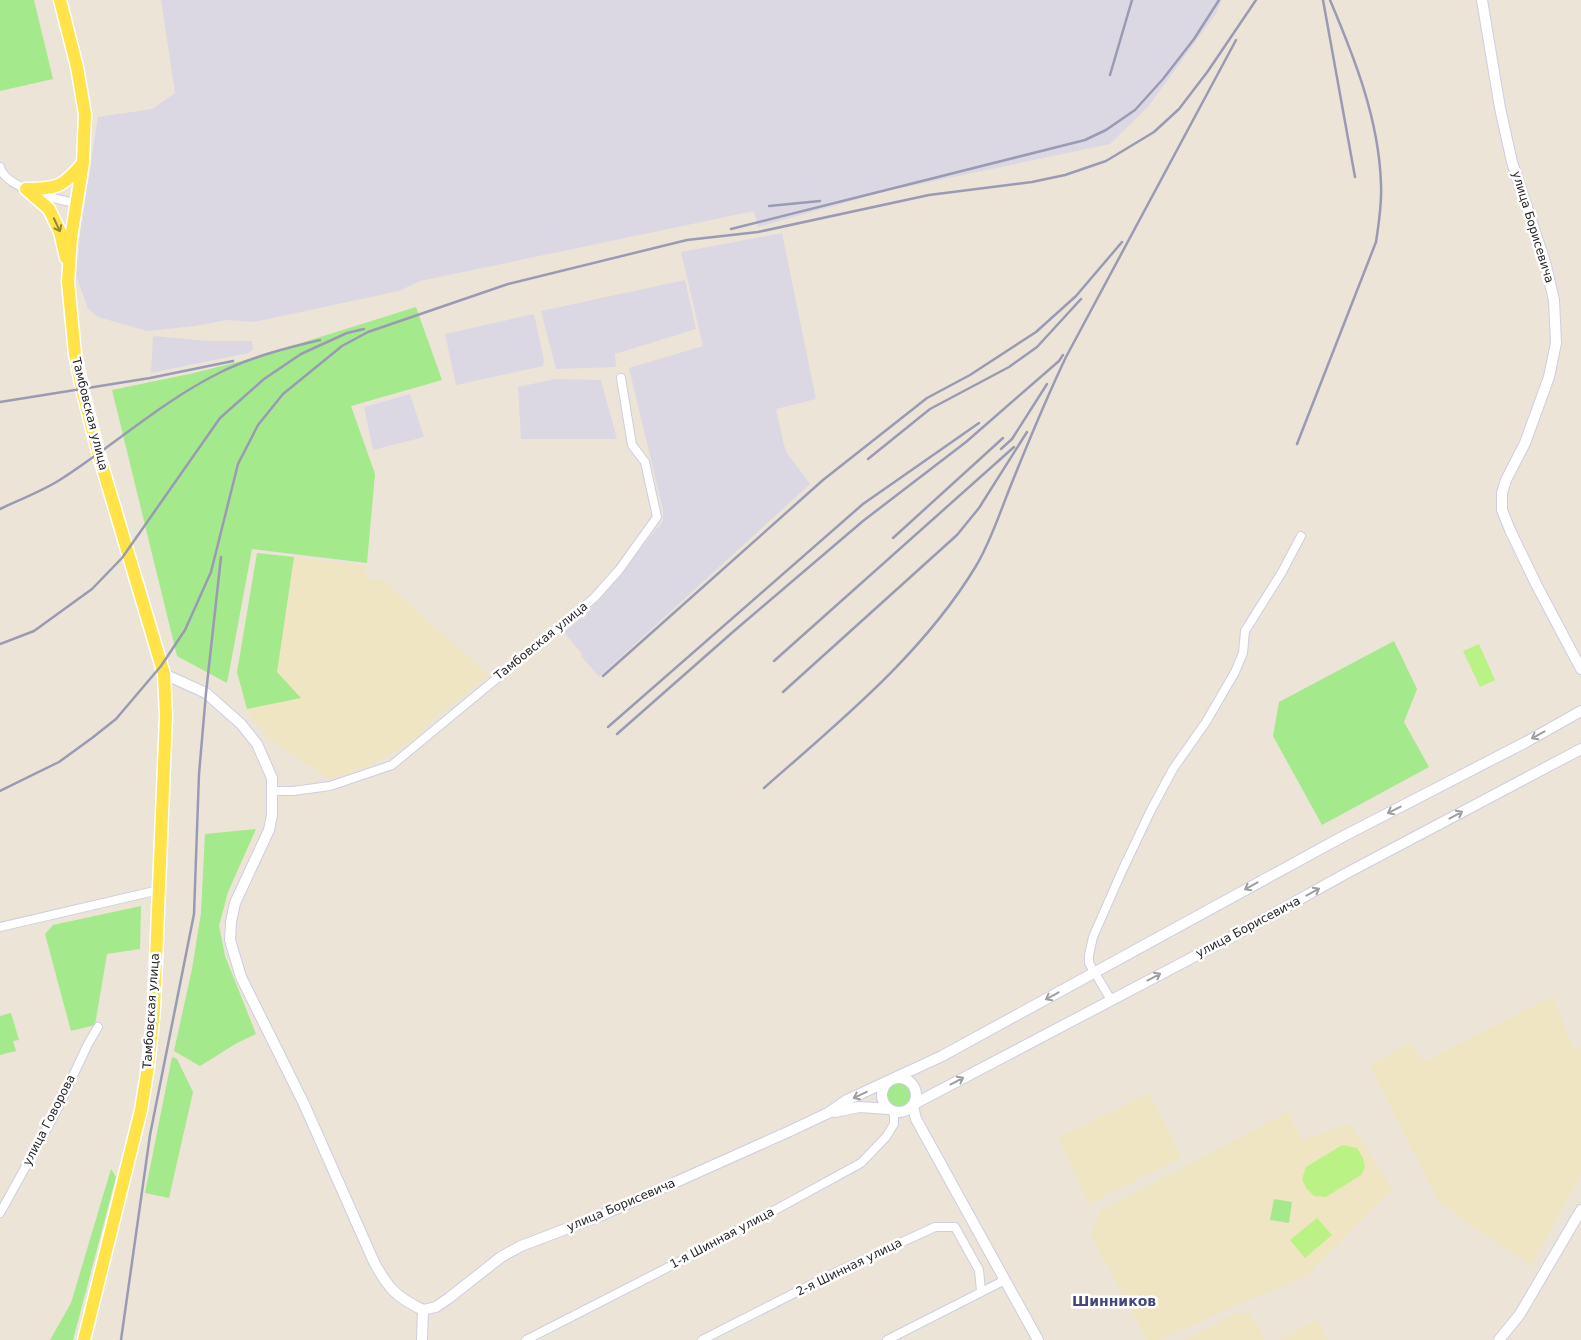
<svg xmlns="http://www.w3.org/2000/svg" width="1581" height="1340" font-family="'DejaVu Sans',sans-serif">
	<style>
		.industrial { fill: #dcd8e3 }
		.education { fill: #f0e5c3 }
		.green { fill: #a4e98c }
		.pitch { fill: #bbf286 }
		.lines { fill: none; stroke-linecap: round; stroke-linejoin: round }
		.minor-casing { stroke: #cccee3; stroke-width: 10 }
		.tertiary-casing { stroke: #cccee3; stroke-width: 12 }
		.primary-casing { stroke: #fff; stroke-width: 15 }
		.minor { stroke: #fff; stroke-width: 8 }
		.tertiary { stroke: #fff; stroke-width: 10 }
		.primary { stroke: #ffe348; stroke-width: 12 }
		.rail { stroke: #999bb4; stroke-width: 2.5 }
		.oneway { stroke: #938538 }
		.oneway2 { stroke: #9e9e9e }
		.labels { text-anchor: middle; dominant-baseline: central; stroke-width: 5; stroke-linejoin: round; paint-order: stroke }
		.street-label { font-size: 12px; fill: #272727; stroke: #fff }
		.neighbourhood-label { font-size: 14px; font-weight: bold; fill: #43497c; stroke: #fff }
	</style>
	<rect width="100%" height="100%" fill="#ece4d6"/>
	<!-- industrial -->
	<path class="industrial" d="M161,0H1222L1215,15L1148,107L1110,144L887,191L758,227L754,211L420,281L399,291L254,322L227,320L195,326L147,331L98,317L88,309L76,276L80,234L98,117L152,109L175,93Z
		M782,233L816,399L776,409L784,445L787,453L810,484L599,677L581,656L582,654L564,632L582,617L601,597L663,521V510L629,368L703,346L681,252Z
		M685,280L696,329L615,354L616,367L556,369L541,311Z
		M534,314L544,360L543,366L456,385L445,334Z
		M153,336L209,341H252L253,350L248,353L151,373Z
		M555,379L601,380L617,439H521L518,387Z
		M410,394L424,437L373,450L364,407Z"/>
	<!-- education -->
	<path class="education" d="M257,553L366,566L365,579L382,580L489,675L431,721L418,737L378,761L348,774L328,778L272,741L252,718L247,709L237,672Z
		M1553,996L1573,1047L1581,1048V1175L1531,1265L1439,1203L1370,1066L1409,1042L1424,1062Z
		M1149,1093L1182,1157L1089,1204L1058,1138Z
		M1288,1112L1302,1140L1350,1123L1393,1189L1306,1277L1246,1301L1159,1340H1147L1090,1234L1100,1211Z
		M1249,1313L1265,1340H1183L1234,1314Z
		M1316,1320L1328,1340H1278Z"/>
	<!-- green -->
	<path class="green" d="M0,0H34L53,79L0,91Z
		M416,307L442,380L351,406L375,474L367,563L252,549L227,683L177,656L112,390L194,373L253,358Z
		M257,553L294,557L277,672L301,698L247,709L237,672Z
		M1394,641L1417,689L1404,722L1429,767L1322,825L1273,736L1279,702Z
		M256,829L228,892L219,926L225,956L256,1034L237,1043L200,1066L174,1051L192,969L201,913L205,834Z
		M141,906L140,949L107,954L95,1025L71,1031L45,934L53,925Z
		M11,1013L19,1040L13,1041L16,1051L0,1055V1016Z
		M172,1057L177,1059L193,1092L169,1198L145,1193Z
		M887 1095a12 12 0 1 1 24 0a12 12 0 1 1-24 0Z
		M111,1169L116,1177L73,1340H50L71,1303Z
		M1274,1199L1292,1202L1289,1223L1270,1220Z"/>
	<!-- pitch -->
	<path class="pitch" d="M1479,644L1495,680L1480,687L1463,651Z
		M1342,1145L1357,1148L1363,1158L1365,1167L1361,1175L1326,1197L1314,1196L1306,1188L1302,1179L1306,1167Z
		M1317,1218L1332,1235L1305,1258L1290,1240Z"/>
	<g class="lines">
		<defs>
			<path id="minor" d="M0,167C5,189 58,199 78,204
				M273,791H293L330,786L392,765L594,598L619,570L657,517L645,462L632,445L621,378
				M0,927L159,890
				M1111,1000L1089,963V955L1093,937L1122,871L1151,810L1173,769L1206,722L1235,672L1243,653L1245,631L1282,572L1301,536
				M0,1213L56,1112L88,1044L98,1027
				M526,1340L700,1251L861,1163L886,1137L894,1124V1112
				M702,1340L828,1276L935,1227H955L979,1270L981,1291
				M887,1340L1005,1280"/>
			<path id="tertiary" d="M1482,0L1500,108L1512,162L1545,262L1554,300L1556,343L1549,377L1525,443L1506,480L1502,493V510L1510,530L1536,584L1581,669
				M164,674L206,693L241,724L257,744L272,778V815L269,830L235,903L231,922L230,940L241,977L304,1104L374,1262C388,1288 396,1297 423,1310
				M882 1095a17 17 0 1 1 34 0a17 17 0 1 1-34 0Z
				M914,1104L1241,932L1345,874L1581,749
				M913,1106L916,1119L1038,1340
				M835,1112L859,1107L889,1109
				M423,1310L436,1307L449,1298L501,1257L521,1246L600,1216L790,1131L828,1113L847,1100L942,1056L1342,837L1526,742L1581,711
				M422,1340L423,1310
				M1499,1340L1520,1314L1581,1210"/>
			<path id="primary" d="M60,0L77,67L85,114L83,163L71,238L68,282L75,354L82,389L98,452L164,674L166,716L154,1009L148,1067L141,1110L84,1340
				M26,189L49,209L60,232L66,258
				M26,189C57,189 63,187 83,163"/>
		</defs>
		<!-- minor casing -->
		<use href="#minor" class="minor-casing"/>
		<!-- tertiary casing -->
		<use href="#tertiary" class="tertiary-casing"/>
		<!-- primary casing -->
		<use href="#primary" class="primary-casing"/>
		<!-- minor -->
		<use href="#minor" class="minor"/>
		<!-- tertiary -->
		<use href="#tertiary" class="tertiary"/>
		<!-- primary -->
		<use href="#primary" class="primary"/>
		<!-- rail -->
		<path class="rail" d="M1323,0L1355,177
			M1110,75L1132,0
			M769,206L820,201
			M731,229L1085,140L1106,130L1135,110L1163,79L1194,39L1219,0
			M0,402L150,378L233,361
			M1297,444L1376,242C1379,223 1382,204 1381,184C1379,120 1355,59 1330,0
			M1001,449L1012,439L1047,384
			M868,459L930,409L1009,367L1037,347L1081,299
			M0,509C19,500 40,492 58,481C113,446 161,402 219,373C251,357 286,348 320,340
			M893,538L1003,438
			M0,644L34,631L92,589L122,558L220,418L264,379L301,354L347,333L364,329
			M774,661L1014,447
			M603,676L823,480L927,398L970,375L1036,332L1076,296L1122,242
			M783,692L957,535L979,508L1027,432
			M608,727L863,504L979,423
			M617,734L734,631L863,521L966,442L1059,361L1063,355
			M764,788C840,721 923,654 976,566C990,543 999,515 1009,490C1027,445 1045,401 1066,357L1236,40
			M0,791L59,762L92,738L116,719L161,666L185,630L211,572L238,464L258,425L283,394L342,346L368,332L508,284L687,240L758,232L929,195L1032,182L1065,175L1106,161L1154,132L1179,109L1208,71L1256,0
			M121,1340L150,1135L194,914L199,774L206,693L221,557"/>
	</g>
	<!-- one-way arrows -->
	<defs><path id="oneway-shaft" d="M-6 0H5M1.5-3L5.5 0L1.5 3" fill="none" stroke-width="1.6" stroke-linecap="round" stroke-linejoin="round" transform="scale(1.25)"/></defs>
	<use class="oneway" href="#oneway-shaft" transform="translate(57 225) rotate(65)"/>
	<g class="oneway2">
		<use href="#oneway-shaft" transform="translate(1538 735) rotate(151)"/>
		<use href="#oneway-shaft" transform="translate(1394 810) rotate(153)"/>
		<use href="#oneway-shaft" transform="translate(1456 815) rotate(-28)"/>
		<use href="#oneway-shaft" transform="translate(1251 886) rotate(151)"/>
		<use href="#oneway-shaft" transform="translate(1313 892) rotate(-29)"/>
		<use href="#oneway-shaft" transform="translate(1154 977) rotate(-28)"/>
		<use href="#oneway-shaft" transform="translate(1052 996) rotate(151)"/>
		<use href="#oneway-shaft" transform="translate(957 1081) rotate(-28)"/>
		<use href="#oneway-shaft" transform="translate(860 1095) rotate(155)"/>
	</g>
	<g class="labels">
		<!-- street labels -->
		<g class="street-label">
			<text transform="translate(1533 227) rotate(73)">улица Борисевича</text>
			<text transform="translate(90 414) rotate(76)">Тамбовская улица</text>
			<text transform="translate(541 641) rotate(-39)">Тамбовская улица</text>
			<text transform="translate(1248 927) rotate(-28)">улица Борисевича</text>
			<text transform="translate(151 1011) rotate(-86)">Тамбовская улица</text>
			<text transform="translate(49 1120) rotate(-63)">улица Говорова</text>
			<text transform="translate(621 1205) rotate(-23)">улица Борисевича</text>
			<text transform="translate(722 1238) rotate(-28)">1-я Шинная улица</text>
			<text transform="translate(849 1267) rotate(-26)">2-я Шинная улица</text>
		</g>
		<!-- neighbourhood labels -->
		<g class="neighbourhood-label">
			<text x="1114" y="1301">Шинников</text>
		</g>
	</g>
</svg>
